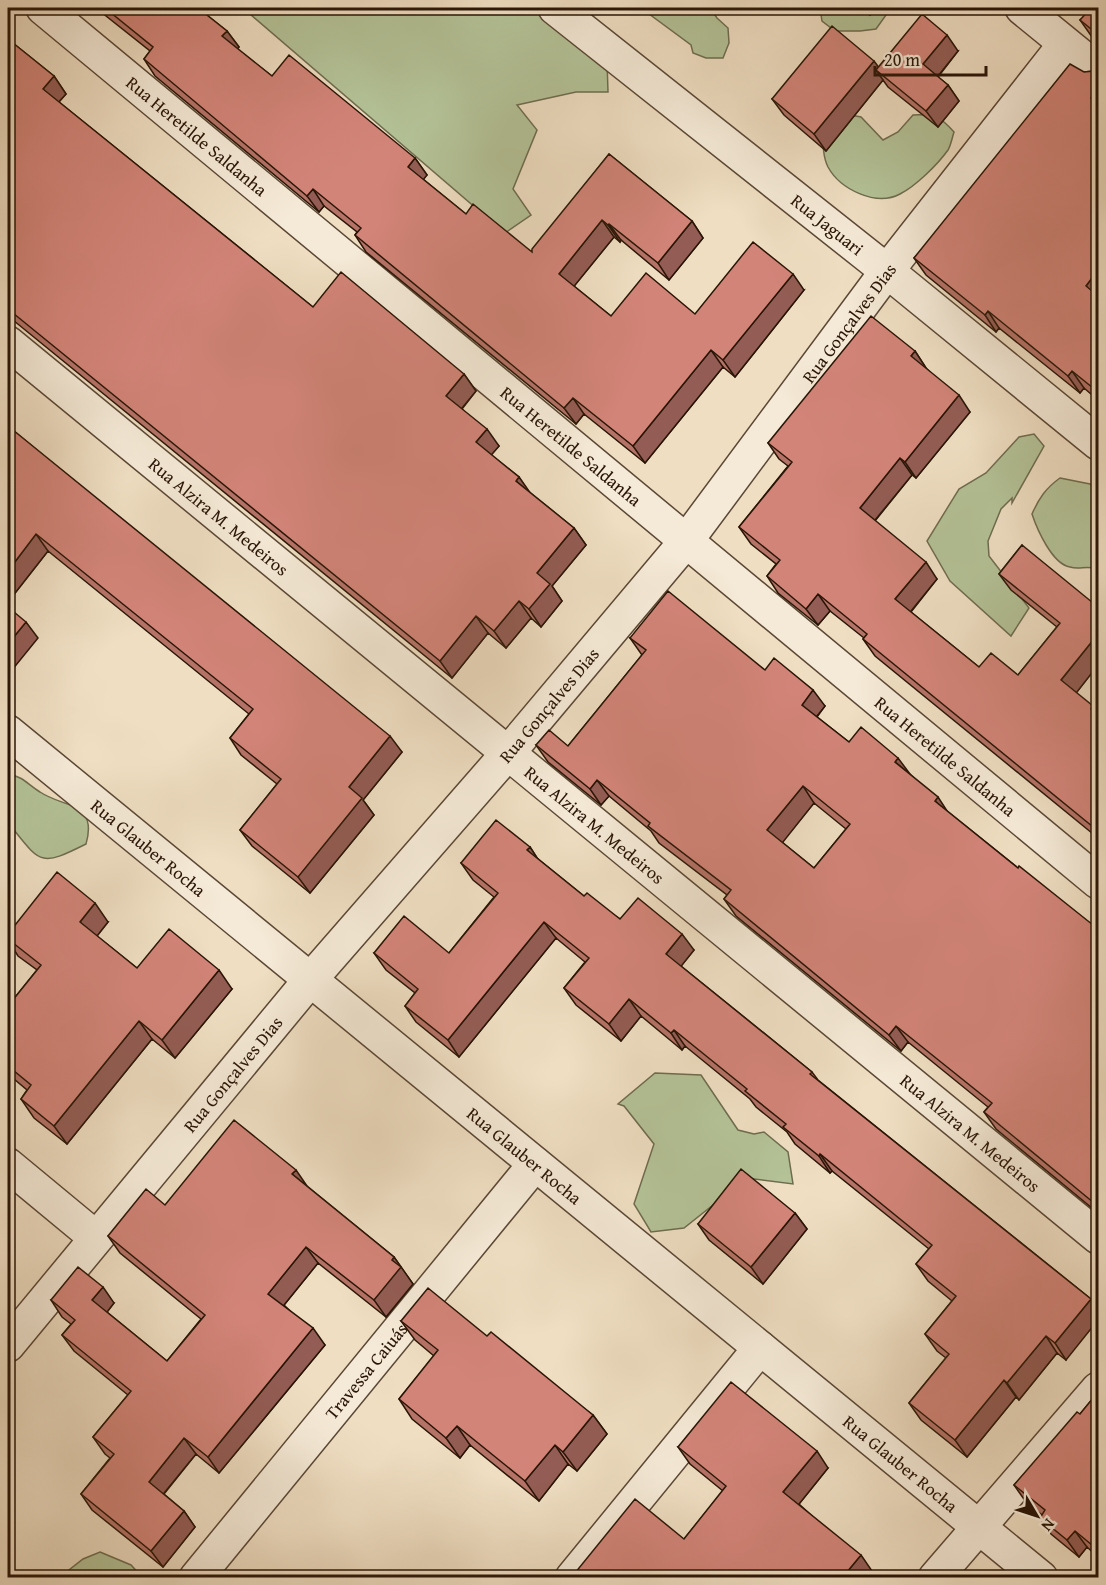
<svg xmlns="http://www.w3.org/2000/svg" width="1106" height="1585" font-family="'Gentium Book Plus',serif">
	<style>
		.green { fill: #b4c297; stroke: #6e6c4e; stroke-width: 1.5 }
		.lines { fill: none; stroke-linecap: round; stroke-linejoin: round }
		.minor-casing { stroke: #5a4735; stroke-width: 36 }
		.tertiary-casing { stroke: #5a4735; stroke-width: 36 }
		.minor { stroke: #f5ead7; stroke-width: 33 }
		.tertiary { stroke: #f5ead7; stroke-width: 33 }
		.wall { fill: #b57267; stroke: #291506; stroke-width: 1.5; fill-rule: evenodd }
		.shaded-wall { fill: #935c54; stroke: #291506; stroke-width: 1.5 }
		.building { fill: #d28478; stroke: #291506; stroke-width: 1.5; fill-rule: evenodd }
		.labels { text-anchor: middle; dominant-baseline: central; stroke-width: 6; stroke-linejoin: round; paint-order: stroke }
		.street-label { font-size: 18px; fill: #291506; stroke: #f5ead7 }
	</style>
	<rect width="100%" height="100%" fill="#efdec2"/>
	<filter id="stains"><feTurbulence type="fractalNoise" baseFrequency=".00333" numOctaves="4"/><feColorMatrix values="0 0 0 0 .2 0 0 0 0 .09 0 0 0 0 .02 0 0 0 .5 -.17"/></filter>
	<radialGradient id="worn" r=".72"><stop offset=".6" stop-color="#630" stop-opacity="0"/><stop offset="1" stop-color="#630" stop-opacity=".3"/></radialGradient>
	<!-- green -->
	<path class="green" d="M243,8H539L607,61L608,92H576L517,105L537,130L513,189L531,215L505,233Z
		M641,8H710L717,18L728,28L729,43L723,58H706L693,53L691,45Z
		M820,8H891L876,29L860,31H835L822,21Z
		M845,114L861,117L883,140L898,132L913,115C934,114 940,116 954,132C952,138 951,145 948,150C938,164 916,186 900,194C876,207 840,189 828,167C823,157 823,145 823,135Z
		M1034,434L1044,446L1012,503V498L1001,509L988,541L989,556L1029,608L1011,636L950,581L927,541L959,489L986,473L1019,437Z
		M1060,478L1090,484L1098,490V569C1086,565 1080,570 1070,567C1052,564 1037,529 1032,514C1039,498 1046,488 1060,478Z
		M8,774C24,777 27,784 40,792C64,808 98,802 86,844C40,867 41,864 10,825L8,826Z
		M655,1073L701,1075L738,1130L754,1134L764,1132L788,1152L793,1184L747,1178L684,1228L651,1232L634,1204L654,1144L624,1106L618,1104Z
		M100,1552L131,1565L142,1577H60L83,1559Z"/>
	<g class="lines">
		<defs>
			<g id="minor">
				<path id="s1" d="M43,8L1098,882"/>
				<path id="s2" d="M555,8L887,271L1098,443"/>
				<path d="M1022,8L1098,70"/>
				<path id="s3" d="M8,343L1098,1237"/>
				<path id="s4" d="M8,732L1041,1578"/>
				<path d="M8,1165L95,1237"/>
				<path id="s5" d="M8,1345L310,980L508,753L687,540L887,271L1065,44"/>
				<path id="s6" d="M196,1578L535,1164"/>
				<path d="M572,1578L760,1348"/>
			</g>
			<path id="tertiary" d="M935,1578L1098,1389"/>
		</defs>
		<!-- minor casing -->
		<use href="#minor" class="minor-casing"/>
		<!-- tertiary casing -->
		<use href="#tertiary" class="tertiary-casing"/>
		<!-- minor -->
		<use href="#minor" class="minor"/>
		<!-- tertiary -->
		<use href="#tertiary" class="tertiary"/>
	</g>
	<!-- wall -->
	<path class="wall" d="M96,8H198L227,31L239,47L237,49L272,76L415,158L427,175L423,179L466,214L532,252L609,154L692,221L703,238L669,280L621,240L620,242L614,237L574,286L611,316L695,314L804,290L735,377L723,367L645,463L584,414L576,424L366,252L355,235L357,232L324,206L319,212L155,76L144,59L150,51Z
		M861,8H877L870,15Z
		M1098,8V42L1092,37L1080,20Z
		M8,39L54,76L66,94L59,102L313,307L464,374L476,391L462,409L499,446L491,455L519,477L528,491L574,528L586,545L552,586L562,601L541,627L531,618L506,648L488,633L452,678L8,316Z
		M958,51L938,77L948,85L959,101L938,127L888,87L883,80L826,151L784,115L772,99L879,67Z
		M1098,67V400L1084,388L1080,393L999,328L996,332L926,275L914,258L1084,72L1094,71Z
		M915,351L926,368L970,412L916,478L912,475L875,521L937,579L911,612L979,667L1018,675L1057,627L1011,590L999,574L1022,545L1098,665L1076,693L1098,714V838L875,656L863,639L864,638L830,611L818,625L778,593L767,576L776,564L751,544L739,527L788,466L779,459L768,443Z
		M8,426L402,752L363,800L374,815L310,893L252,846L240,830L277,784L241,755L230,738L249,714L48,551L8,602Z
		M630,638L765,670L825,706L817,717L849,742L910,774L947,811L1018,868L1098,929V1213L996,1129L984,1112L988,1107L908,1042L901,1051L736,916L724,899L727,895L659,843L651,831L609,796L601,805L548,762L536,745L568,746L642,655ZM814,803L846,829L814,868L782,842Z
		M530,847L537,858L584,896L620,919L694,950L681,966L812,1072L818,1080L1091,1299L1066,1360L1057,1353L1019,1400L1016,1397L967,1457L921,1420L909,1403L946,1358L937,1351L925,1334L952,1301L928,1281L916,1264L929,1249L832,1171L830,1173L795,1144L787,1132L756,1107L750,1099L685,1046L682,1050L641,1016L621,1041L576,1005L564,988L585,962L556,938L459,1057L416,1022L405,1006L415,993L386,970L374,953H449L494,897L473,880L461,863Z
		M108,922L97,936L137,968L232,989L175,1058L152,1039L67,1144L34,1118L21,1099L27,1090L8,1074V1006L37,970L18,956L8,940V934Z
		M307,1186L394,1257L413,1284L386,1317L318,1263L284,1305L325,1345L219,1473L196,1454L164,1494L184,1511L195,1527L163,1567L92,1510L81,1494L110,1458L105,1454L93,1437L128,1395L74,1351L62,1335L71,1324L62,1317L51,1300L114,1303L107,1312L167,1361L201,1319L120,1253L108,1236L165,1205Z
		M795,1213L807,1229L763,1284L709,1240L698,1224Z
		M401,1321L487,1336L593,1415L607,1434L577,1471L568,1464L539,1501L470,1445L460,1458L412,1419L399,1399L434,1356L415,1340Z
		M1098,1392V1557L1087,1547L1079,1557L1051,1534L1040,1518L1042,1515L1026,1502L1014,1485L1080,1414Z
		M678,1447L828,1468L799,1504L872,1571L867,1578H569L684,1539L723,1491L690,1464Z"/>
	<!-- shaded-wall -->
	<path class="shaded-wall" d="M865,8H877L870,15Z
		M227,31L239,47L234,53L222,36Z
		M947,35L958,51L934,81L923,64Z
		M874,61L886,77L876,70L883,80L826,151L814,134Z
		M54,76L66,94L55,106L43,89Z
		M948,85L959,101L938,127L926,111Z
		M1098,88V109L1091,98Z
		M1098,112V129L1092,120Z
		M415,158L427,175L420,184L408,167Z
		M313,189L324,206L319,212L307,196Z
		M602,220L614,237L571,290L559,274Z
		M692,221L703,238L669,280L658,263Z
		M609,224L621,240L620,242L608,225Z
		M1098,270V301L1086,286Z
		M793,274L804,290L735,377L723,360Z
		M988,311L999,328L996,332L985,315Z
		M711,350L723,367L645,463L633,446Z
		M915,351L926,368L922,373L911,356Z
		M1072,371L1084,388L1080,393L1068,376Z
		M464,374L476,391L458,413L446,396Z
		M959,395L970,412L916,478L905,462Z
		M573,398L584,414L576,424L564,408Z
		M487,429L499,446L487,460L476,442Z
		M900,458L912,475L871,525L860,508Z
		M519,477L531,494L516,481Z
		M574,528L586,545L552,586L562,601L541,627L529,609L537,573Z
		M36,534L48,551L8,602V571Z
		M926,562L937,579L907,616L895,599Z
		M818,594L830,611L818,625L806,609Z
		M519,601L531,618L506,648L494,631Z
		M476,616L488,633L452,678L440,661Z
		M26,622L38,638L8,675V644Z
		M1098,634V665L1073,697L1061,680Z
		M813,690L825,706L813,721L802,705Z
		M390,736L402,752L363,800L374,815L310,893L298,877L349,787Z
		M898,758L910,774L895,762Z
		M597,780L609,796L601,805L590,789Z
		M803,786L814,803L779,847L767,830Z
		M938,797L949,814L935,801Z
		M530,847L541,864L527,850Z
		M95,903L108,922L93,941L80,922Z
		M544,922L556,938L459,1057L448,1040Z
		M682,934L694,950L678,970L666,954Z
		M219,970L232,989L175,1058L162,1040Z
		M629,999L641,1016L621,1041L609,1024Z
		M139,1021L152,1039L67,1144L54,1126Z
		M896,1026L908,1042L901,1051L889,1035Z
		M674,1030L685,1046L682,1050L671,1033Z
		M820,1154L832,1171L830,1173L819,1156Z
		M296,1170L307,1186L292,1174Z
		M1098,1197V1209L1094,1203Z
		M795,1213L807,1229L763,1284L751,1267Z
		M306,1247L318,1263L280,1310L268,1294Z
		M394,1257L413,1284L386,1317L374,1300L392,1260Z
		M103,1287L114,1303L104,1316L92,1300Z
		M1091,1299L1098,1310V1320L1066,1360L1055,1343Z
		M313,1328L325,1345L219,1473L208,1457Z
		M1046,1336L1057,1353L1019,1400L1007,1383Z
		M1004,1380L1016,1397L967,1457L955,1440Z
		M593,1415L607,1434L577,1471L563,1452Z
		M457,1426L470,1445L460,1458L446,1438Z
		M184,1438L196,1454L160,1498L149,1482Z
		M555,1445L568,1464L539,1501L525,1481Z
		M817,1451L828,1468L795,1509L783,1492Z
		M184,1511L195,1527L163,1567L151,1551Z
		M1075,1531L1087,1547L1079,1557L1067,1540Z
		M861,1555L872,1571L867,1578H842Z"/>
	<!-- building -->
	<path class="building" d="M105,8H198L227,31L222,36L272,76L289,55L415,158L408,167L466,214L473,204L532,252V249L609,154L692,221L658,263L609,224L608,225L602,220L559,274L611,316L646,273L695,314L753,242L793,274L723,360L711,350L633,446L573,398L564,408L355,235L361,228L313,189L307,196L144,59L153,47Z
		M1091,8H1098V40L1094,35L1096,33L1080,20Z
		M922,14L947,35L923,64L948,85L926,111L876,70Z
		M832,26L874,61L814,134L772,99Z
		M8,39L54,76L43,89L313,307L341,272L464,374L446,396L487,429L476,442L519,477L516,481L574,528L537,573L550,584L529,609L519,601L494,631L476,616L440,661L8,309Z
		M1070,64L1084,72L1094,71L1098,67V88L1091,98L1098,104V112L1092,120L1098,125V270L1086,286L1098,296V392L1072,371L1068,376L988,311L985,315L914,258Z
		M871,316L915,351L911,356L959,395L905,462L900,458L860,508L926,562L895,599L979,667L991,653L1018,675L1060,623L999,574L1022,545L1098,607V634L1061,680L1093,706L1091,709L1098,714V831L863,639L867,634L818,594L806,609L767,576L780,560L739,527L792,462L768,443Z
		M8,426L390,736L349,787L362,798L298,877L240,830L281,779L230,738L253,709L36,534L8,571Z
		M668,591L765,670L774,658L813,690L802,705L849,742L861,727L898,758L895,762L938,797L935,801L1018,868L1019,866L1098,929V942L1097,944L1098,946V1197L1094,1203L984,1112L992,1103L896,1026L889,1035L724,899L731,890L648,826L650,823L597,780L590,789L536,745L549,730L568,746L646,650L630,638ZM803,786L850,824L814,868L767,830Z
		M8,607L26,622L8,644Z
		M496,820L530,847L527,850L584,896L587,893L620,919L638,898L682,934L666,954L812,1072L810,1074L1091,1299L1055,1343L1046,1336L1007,1383L1004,1380L955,1440L909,1403L949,1354L925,1334L956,1296L916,1264L932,1245L820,1154L819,1156L783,1127L786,1124L745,1091L747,1089L674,1030L671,1033L629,999L609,1024L564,988L589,958L544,922L448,1040L405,1006L418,989L374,953L404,916L449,953L498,893L461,863Z
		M57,872L95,903L80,922L137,968L169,929L219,970L162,1040L139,1021L54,1126L21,1099L31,1085L8,1066V1006L41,965L8,939V934Z
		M234,1120L296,1170L292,1174L394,1257L392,1260L401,1267L374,1300L306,1247L268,1294L313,1328L208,1457L184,1438L149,1482L184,1511L151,1551L81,1494L114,1454L93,1437L131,1391L62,1335L75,1320L51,1300L78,1267L103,1287L92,1300L167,1361L205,1315L108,1236L146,1189L165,1205Z
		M741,1169L795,1213L751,1267L698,1224Z
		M428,1288L487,1336L491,1332L593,1415L563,1452L555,1445L525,1481L457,1426L446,1438L399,1399L438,1350L401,1321Z
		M731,1382L817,1451L783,1492L861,1555L842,1578H569L575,1573L635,1499L684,1539L726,1486L678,1447Z
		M1098,1392V1550L1075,1531L1067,1540L1040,1518L1045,1510L1014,1485L1077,1412L1080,1414Z"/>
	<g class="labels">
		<!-- street labels -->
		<g class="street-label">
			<text stroke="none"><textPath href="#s1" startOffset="200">Rua Heretilde Saldanha</textPath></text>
			<text stroke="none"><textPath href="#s2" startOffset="348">Rua Jaguari</textPath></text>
			<text stroke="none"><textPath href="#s5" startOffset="1324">Rua Gonçalves Dias</textPath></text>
			<text stroke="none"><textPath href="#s1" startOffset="686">Rua Heretilde Saldanha</textPath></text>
			<text stroke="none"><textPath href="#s3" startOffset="273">Rua Alzira M. Medeiros</textPath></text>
			<text stroke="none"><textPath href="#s5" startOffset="838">Rua Gonçalves Dias</textPath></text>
			<text stroke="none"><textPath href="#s1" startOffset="1172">Rua Heretilde Saldanha</textPath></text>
			<text stroke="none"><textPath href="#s3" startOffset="759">Rua Alzira M. Medeiros</textPath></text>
			<text stroke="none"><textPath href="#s4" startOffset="182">Rua Glauber Rocha</textPath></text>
			<text stroke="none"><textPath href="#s5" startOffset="352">Rua Gonçalves Dias</textPath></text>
			<text stroke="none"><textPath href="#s3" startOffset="1245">Rua Alzira M. Medeiros</textPath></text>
			<text stroke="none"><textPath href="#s4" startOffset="668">Rua Glauber Rocha</textPath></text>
			<text stroke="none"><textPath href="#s6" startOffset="268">Travessa Caiuás</textPath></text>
			<text stroke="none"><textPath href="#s4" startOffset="1154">Rua Glauber Rocha</textPath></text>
		</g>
	</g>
	<!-- margin -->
	<rect width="1106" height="1585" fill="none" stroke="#efdec2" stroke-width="30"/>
	<rect x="9" y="9" width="1088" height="1567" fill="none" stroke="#291506" stroke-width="3"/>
	<rect x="15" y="15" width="1076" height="1555" fill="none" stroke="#291506" stroke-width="1.5"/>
	<!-- north arrow -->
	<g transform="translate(1037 1516) rotate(129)" stroke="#f5ead7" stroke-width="4.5" paint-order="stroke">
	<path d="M0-4.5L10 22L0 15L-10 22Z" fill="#291506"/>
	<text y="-9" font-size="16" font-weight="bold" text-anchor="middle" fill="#291506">N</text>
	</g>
	<!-- scale -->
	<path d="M875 66v9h111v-9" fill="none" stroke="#291506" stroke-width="3"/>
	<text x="884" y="66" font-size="18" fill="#291506" stroke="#f5ead7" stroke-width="4.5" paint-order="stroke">20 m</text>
	<rect width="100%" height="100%" filter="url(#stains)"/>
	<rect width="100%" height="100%" fill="url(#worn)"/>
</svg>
